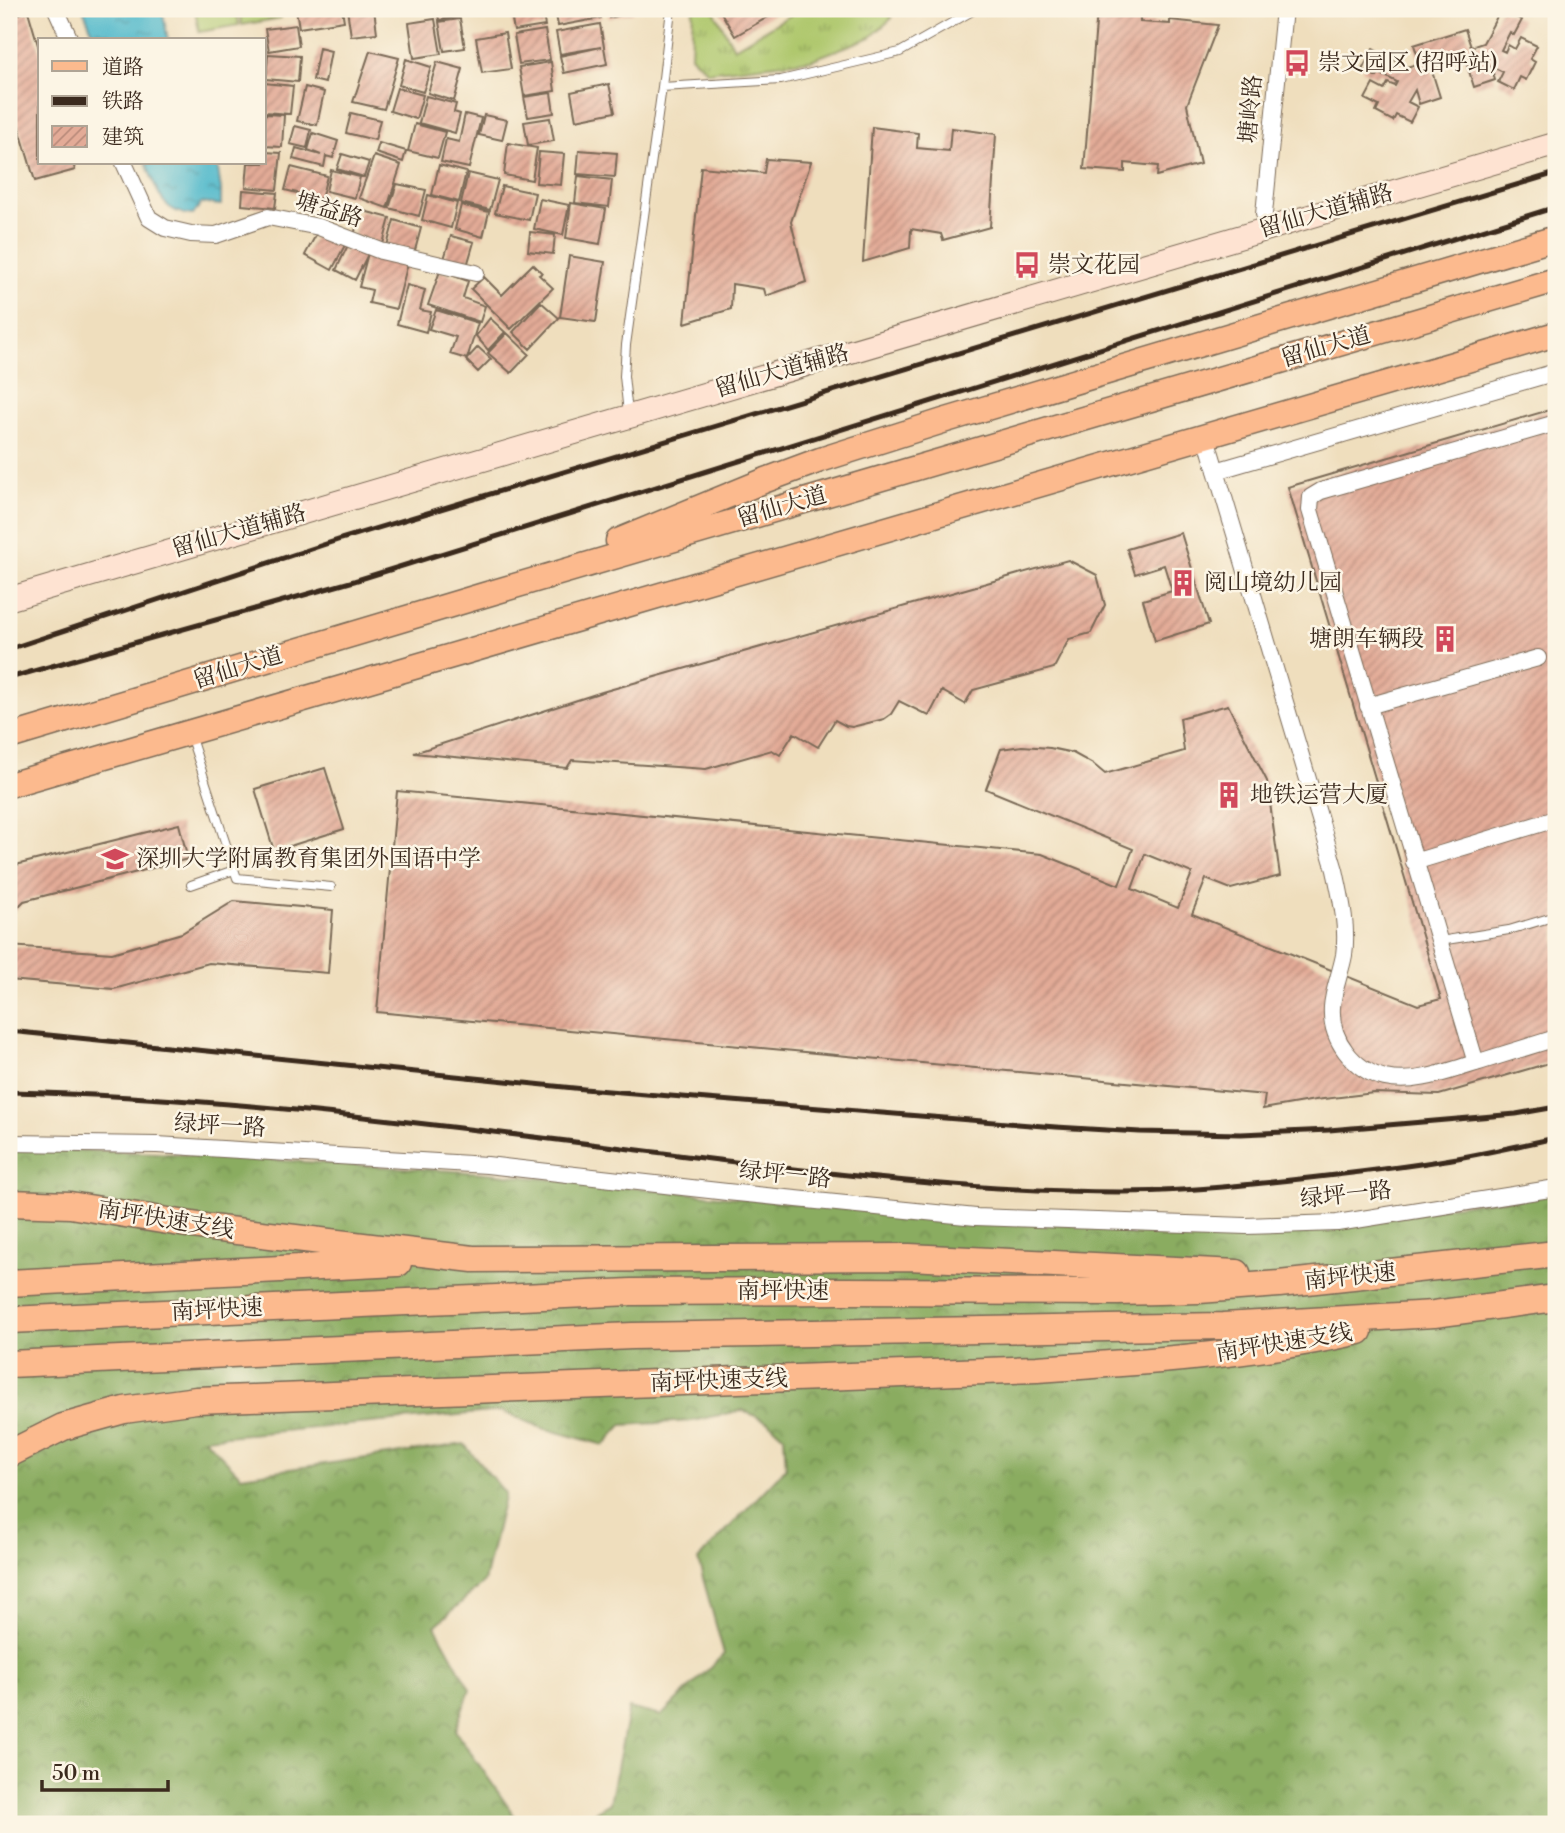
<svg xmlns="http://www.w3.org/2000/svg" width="1565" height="1833" font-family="'Libre Bodoni','Noto Serif SC',serif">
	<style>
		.grass { fill: url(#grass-tufts); stroke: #747845; stroke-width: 2 }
		.forest { fill: url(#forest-crowns); stroke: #626b3f; stroke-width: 2 }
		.pitch { fill: #aec76c; stroke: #747845; stroke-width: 2 }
		.water { fill: url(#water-ripples); stroke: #447174; stroke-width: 2 }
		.building { fill: url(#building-hatch); fill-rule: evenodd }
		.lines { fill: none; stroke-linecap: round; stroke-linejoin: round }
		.service-casing { stroke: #7a6956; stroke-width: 10 }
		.minor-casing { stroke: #7a6956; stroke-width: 18 }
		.secondary-casing { stroke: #7a6956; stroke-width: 25 }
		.primary-casing { stroke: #7a6956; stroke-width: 27 }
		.trunk-casing { stroke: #7a6956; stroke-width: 29 }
		.service { stroke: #fff; stroke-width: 8 }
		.minor { stroke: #fff; stroke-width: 16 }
		.secondary { stroke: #fee3d2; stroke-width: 23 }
		.primary { stroke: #fcba8e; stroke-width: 24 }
		.trunk { stroke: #fcba8e; stroke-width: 26 }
		.rail { stroke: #3b2a1e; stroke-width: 5 }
		.labels { text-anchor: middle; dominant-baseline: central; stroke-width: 5; stroke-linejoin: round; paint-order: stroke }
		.poi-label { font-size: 23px; fill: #3b2a1e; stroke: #fcf5e5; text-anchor: start }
		.street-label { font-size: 23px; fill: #3b2a1e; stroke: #fcf5e5 }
	</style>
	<defs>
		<pattern id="grass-tufts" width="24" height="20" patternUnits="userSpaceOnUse" patternTransform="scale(1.75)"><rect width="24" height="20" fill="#aec76c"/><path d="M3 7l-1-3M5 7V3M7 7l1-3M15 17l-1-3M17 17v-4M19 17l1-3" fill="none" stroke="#8fa258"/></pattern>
		<pattern id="forest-crowns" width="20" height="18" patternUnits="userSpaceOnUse" patternTransform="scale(1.75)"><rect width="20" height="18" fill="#8aac60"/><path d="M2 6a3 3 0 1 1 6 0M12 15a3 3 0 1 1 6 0" fill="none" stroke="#728c4f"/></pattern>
		<pattern id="water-ripples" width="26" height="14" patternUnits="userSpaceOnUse" patternTransform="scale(1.75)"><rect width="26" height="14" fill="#4eb8cb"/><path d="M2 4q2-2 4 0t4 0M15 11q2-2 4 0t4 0" fill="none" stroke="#4296a4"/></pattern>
		<pattern id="building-hatch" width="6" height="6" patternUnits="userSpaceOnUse" patternTransform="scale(1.75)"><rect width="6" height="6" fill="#e3ab97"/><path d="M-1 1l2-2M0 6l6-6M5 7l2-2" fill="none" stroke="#b98b7b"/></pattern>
	</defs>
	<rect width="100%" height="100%" fill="#fcf5e5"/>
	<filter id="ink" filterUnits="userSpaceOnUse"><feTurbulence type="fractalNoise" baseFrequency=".0143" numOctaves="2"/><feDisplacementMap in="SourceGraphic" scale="14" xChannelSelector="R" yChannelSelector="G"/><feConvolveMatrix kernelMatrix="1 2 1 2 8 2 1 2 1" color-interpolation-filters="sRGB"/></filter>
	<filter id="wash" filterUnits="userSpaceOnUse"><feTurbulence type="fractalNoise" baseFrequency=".00686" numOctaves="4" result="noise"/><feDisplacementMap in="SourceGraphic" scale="28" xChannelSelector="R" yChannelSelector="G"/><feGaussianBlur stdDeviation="1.57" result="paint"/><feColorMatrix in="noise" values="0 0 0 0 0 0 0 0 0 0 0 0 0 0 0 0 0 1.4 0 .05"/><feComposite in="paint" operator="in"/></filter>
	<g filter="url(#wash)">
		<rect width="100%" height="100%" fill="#efdebd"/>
		<!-- grass -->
		<path class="grass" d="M693,9H713L734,48L801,9H886L892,18L871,37L811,60L708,72L691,56Z"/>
		<!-- forest -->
		<path class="forest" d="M9,1148L157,1153L487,1173L973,1221L1246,1229L1556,1194V1824H574L610,1803L629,1708L661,1716L724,1654L698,1560L786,1468L784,1436L768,1422L743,1410L692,1421L622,1425L604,1445L542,1428L502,1411L204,1438L241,1476L464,1444L505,1493L484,1582L435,1626L470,1689L455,1730L520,1824H9Z"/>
		<!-- pitch -->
		<path class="pitch" d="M195,9H236L239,25L199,32Z
			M239,9H280L281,18L242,25Z"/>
		<!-- water -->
		<path class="water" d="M83,9H162L168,40H96Z
			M146,163H217L221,190V205L201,203L193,215C160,213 157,189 146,163Z"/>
		<g id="blocks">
			<!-- building -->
			<path class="building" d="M296,9H342L344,21L299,28Z
				M347,9H374L377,33L351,36Z
				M437,9H456L458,17L439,20Z
				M510,9H542L545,26L514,31Z
				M555,9H599L601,18L558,26Z
				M606,9H633L634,12L609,18Z
				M719,9H782L735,36Z
				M1501,9L1522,20L1514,35L1510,32L1501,50L1505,52L1508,45L1515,49L1521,38L1537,46L1530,59L1535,62L1526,80L1520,77L1514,90L1498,82L1503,72L1491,66L1495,80L1474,87L1464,55L1430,65L1440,97L1419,104L1415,90L1408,102L1418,107L1410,122L1396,115L1393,121L1376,112L1379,106L1365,99L1373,84L1384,90L1388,83L1395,86L1397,82L1379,73L1377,77L1362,70L1373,49L1407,67L1420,63L1414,45L1465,29L1471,47L1483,43Z
				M28,11L40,52V163H73L75,170L35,181L9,94V17Z
				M1097,11L1140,14V22L1170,24V20L1218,25L1187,105L1200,164L1157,176L1158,166L1125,163V172L1084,169Z
				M435,19L441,54L414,58L409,23Z
				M460,19L465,48L444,51L439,22Z
				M600,24L607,64L564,73L560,56L601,47L560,54L556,32Z
				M296,25L299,46L269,51L265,29Z
				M545,30L550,60L519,64L514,35Z
				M505,33L511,69L482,73L476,38Z
				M319,48L331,51L325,83L313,80Z
				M370,51L399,58L384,109L353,102Z
				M268,54L300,56L298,82L266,79Z
				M406,59L431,67L423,92L399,85Z
				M437,62L463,69L454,101L428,93Z
				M551,62L555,91L524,96L519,67Z
				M264,83L293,86L290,114L264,112Z
				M609,84L615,112L576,120L571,92Z
				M305,87L324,92L317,125L297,121Z
				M397,88L423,95L416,119L390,111Z
				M551,93L554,113L528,117L524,97Z
				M426,96L456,104L454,112L460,114L455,133L419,123Z
				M351,113L380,120L375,140L346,133Z
				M264,114L284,115L282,147L264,146Z
				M465,114L481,118L469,168L441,162L446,139L459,142Z
				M484,115L507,120L502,140L479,135Z
				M550,118L554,141L528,145L524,122Z
				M415,124L445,132L438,158L408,151Z
				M295,126L311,130L307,148L290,144Z
				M872,127L918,133L917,148L949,151L951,128L996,134L990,227L943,240L941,234L911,229L910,248L863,262Z
				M313,133L338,141L333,158L326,156L324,167L293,159L296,148L321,155L308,150Z
				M379,143L406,151L403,162L376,153Z
				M508,143L537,148L532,180L504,175Z
				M579,150L617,153L615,177L577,174Z
				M264,152L281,153L277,190L246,187L248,163H264Z
				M539,152L564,154L561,185L536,183Z
				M342,154L369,162L364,177L337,169Z
				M374,156L401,165L387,208L359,198Z
				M766,159L811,162L791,222L806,282L766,296L764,289L732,284L731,309L685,323L701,167L764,173Z
				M439,165L466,172L459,202L432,195Z
				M291,167L327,176L321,199L285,190Z
				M331,170L360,177L355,198L326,191Z
				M468,173L498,180L490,210L461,203Z
				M578,176L612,180L609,207L575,203Z
				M397,184L426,190L419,216L389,208Z
				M502,186L535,193L529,220L495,213Z
				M243,190L277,193L275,208L242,205Z
				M428,195L457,203L451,228L422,220Z
				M540,199L569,205L563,235L534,229Z
				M571,203L606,209L600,244L566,238Z
				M461,205L489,212L483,237L455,229Z
				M360,210L390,218L383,244L354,236Z
				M394,220L421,228L414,254L387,246Z
				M318,231L345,245L332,270L305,255Z
				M530,232L555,235L553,254L528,251Z
				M451,236L474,242L467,266L444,259Z
				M348,245L368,254L355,280L336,270Z
				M368,253L408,263L396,309L369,303L372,290L359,287Z
				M569,256L605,262L596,322L560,317Z
				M533,264L542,273L539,275L553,288L511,329L471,289L484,277L502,295Z
				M440,271L468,281L463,298L485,306L480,322L428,305Z
				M407,285L425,290L420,310L431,312L426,332L397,324Z
				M541,302L559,318L530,349L513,332Z
				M436,310L478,323L467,359L450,354L456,337L429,329Z
				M490,318L505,332L488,350L476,336Z
				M507,333L529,354L511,373L488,353Z
				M478,347L491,359L478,372L466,360Z
				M1556,408V1061L1439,1095L1374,1093L1315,1100L1263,1109L1265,1095L377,1012L397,791L1042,854L1119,885L1133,849L986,789L1001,749L1022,746L1050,748L1073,753L1093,764L1105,774L1184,751L1180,718L1228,705L1267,781L1280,876L1231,889L1206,879L1192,914L1418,1005L1441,999L1288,487ZM1145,854L1192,873L1178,908L1132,889Z
				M1181,533L1209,624L1155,641L1143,600L1172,591L1164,565L1135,574L1127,549Z
				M1068,560L1097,575L1105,605L1091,633L1069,639L1054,668L973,690L965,704L942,691L929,716L899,701L891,714L884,719L852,727L846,726L835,720L818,747L794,733L780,755L772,750L706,769L572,760L567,768L414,753L602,692Z
				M325,768L344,829L274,851L255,789Z
				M179,824L188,859L24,901L9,916V869L12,866Z
				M234,901L333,910L328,973L209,963L114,989L9,980V946L112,953L182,933Z"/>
		</g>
	</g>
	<g filter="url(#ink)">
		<use href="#blocks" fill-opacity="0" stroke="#7a6956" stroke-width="2"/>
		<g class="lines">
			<defs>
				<path id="service" d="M662,87L781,80L900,52L976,9
					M628,413L624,376L626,345L662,87L671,9
					M190,735L237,878L331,887
					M191,885L234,870
					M1440,941L1509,930L1556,916"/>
				<path id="minor" d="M56,9L70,40
					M124,163L149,218L165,228L191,234L216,235L268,217L319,227L381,251L476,273
					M1264,214L1284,9
					M1206,437L1335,870C1341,898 1348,926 1344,955C1341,972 1333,990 1332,1007C1331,1023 1336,1039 1346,1052C1356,1065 1369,1074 1385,1078C1416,1085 1450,1070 1479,1062C1505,1054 1531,1046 1556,1038
					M1216,471L1556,372
					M1368,706L1538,658
					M1414,862L1556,819
					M1476,1063L1310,510L1311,497L1321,491L1556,423
					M9,1143L157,1145L487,1165L727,1192L976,1217L1246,1226L1337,1223L1556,1188"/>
				<path id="secondary" d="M9,599L1556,144"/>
				<path id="primary" d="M618,541L766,480L820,460L943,421L1556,238
					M9,737L484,595L1556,280
					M9,785L1556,334"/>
				<path id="trunk" d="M9,1203L70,1205L211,1228L473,1259L909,1257L1237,1273
					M9,1283L398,1263
					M9,1320L631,1292L843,1291L1117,1292L1199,1290L1279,1284L1556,1254
					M9,1364L632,1336L1223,1326L1434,1314L1556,1298
					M9,1454L63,1427L124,1410L196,1400L1037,1369C1145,1362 1253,1355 1359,1331"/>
			</defs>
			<!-- service casing -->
			<use href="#service" class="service-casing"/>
			<!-- minor casing -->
			<use href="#minor" class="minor-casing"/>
			<!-- secondary casing -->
			<use href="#secondary" class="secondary-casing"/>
			<!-- primary casing -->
			<use href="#primary" class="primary-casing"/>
			<!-- trunk casing -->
			<use href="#trunk" class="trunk-casing"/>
			<!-- service -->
			<use href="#service" class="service"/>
			<!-- minor -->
			<use href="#minor" class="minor"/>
			<!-- secondary -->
			<use href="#secondary" class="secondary"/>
			<!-- primary -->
			<use href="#primary" class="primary"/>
			<!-- trunk -->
			<use href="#trunk" class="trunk"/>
			<!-- rail -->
			<path class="rail" d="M9,649L341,539L1556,173
				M9,678L354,581L1556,207
				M9,1031L584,1089L1056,1127L1140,1132L1241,1134L1329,1130L1516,1114L1556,1107
				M9,1092C236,1097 461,1128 686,1156C831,1174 976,1192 1122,1192C1169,1192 1216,1188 1263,1183C1320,1177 1377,1171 1433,1162C1475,1156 1516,1146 1556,1138"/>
		</g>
	</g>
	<!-- icons -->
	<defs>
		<symbol id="bus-bare" viewBox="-9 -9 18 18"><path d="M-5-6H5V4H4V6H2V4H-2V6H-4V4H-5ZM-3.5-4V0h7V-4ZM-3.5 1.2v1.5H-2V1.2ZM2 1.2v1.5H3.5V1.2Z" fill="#d1495b" stroke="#fcf5e5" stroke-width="2.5" paint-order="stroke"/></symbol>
		<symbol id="building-bare" viewBox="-9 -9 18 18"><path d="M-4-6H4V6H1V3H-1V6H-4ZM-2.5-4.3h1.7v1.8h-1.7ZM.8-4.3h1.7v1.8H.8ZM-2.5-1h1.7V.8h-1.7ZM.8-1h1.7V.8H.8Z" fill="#d1495b" stroke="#fcf5e5" stroke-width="2.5" paint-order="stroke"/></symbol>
		<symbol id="school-bare" viewBox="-9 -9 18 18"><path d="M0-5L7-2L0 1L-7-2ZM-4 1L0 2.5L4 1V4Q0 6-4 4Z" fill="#d1495b" stroke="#fcf5e5" stroke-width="2.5" paint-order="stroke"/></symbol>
	</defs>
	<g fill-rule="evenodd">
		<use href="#bus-bare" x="1278" y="44" width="38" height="38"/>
		<use href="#bus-bare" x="1008" y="246" width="38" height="38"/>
		<use href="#building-bare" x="1164" y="564" width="38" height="38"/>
		<use href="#building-bare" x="1426" y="620" width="38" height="38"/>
		<use href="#building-bare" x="1210" y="776" width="38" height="38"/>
		<use href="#school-bare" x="96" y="840" width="38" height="38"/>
	</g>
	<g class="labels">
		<!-- poi labels -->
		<g class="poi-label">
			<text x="1318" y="63">崇文园区 (招呼站)</text>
			<text x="1048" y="265">崇文花园</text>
			<text x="1204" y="583">阅山境幼儿园</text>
			<text x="1424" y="639" text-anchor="end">塘朗车辆段</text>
			<text x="1250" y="795">地铁运营大厦</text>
			<text x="136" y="859">深圳大学附属教育集团外国语中学</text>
		</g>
		<!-- street labels -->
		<g class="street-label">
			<text transform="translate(1251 109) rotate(-85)">塘岭路</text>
			<text transform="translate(329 210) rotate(17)">塘益路</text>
			<text transform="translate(1326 211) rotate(-16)">留仙大道辅路</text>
			<text transform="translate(1326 347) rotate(-16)">留仙大道</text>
			<text transform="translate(782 371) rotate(-16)">留仙大道辅路</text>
			<text transform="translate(782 507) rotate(-16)">留仙大道</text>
			<text transform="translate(239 531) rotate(-16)">留仙大道辅路</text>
			<text transform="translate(238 668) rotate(-17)">留仙大道</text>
			<text transform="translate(220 1126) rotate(3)">绿坪一路</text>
			<text transform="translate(785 1175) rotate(6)">绿坪一路</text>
			<text transform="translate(1346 1195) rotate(-6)">绿坪一路</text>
			<text transform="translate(166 1220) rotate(9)">南坪快速支线</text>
			<text transform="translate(1350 1277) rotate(-6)">南坪快速</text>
			<text x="783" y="1291">南坪快速</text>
			<text transform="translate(217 1310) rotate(-3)">南坪快速</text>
			<text transform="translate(1284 1343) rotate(-9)">南坪快速支线</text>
			<text transform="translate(719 1381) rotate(-2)">南坪快速支线</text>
		</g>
	</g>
	<!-- margin -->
	<rect width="1565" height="1833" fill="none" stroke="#fcf5e5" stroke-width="35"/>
	<!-- legend -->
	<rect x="38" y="38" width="228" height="126" fill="#fcf5e5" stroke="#afa495" stroke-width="2"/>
	<rect x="52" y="61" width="35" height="10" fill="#fcba8e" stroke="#afa495" stroke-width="2"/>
	<text x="102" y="74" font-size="21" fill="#3b2a1e">道路</text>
	<rect x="52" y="96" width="35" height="10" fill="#3b2a1e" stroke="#afa495" stroke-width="2"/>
	<text x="102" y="108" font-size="21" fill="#3b2a1e">铁路</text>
	<rect x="52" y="126" width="35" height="21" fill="url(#building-hatch)" stroke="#afa495" stroke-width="2"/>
	<text x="102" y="144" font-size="21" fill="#3b2a1e">建筑</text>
	<!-- scale -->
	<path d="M42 1780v10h126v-10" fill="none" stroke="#3b2a1e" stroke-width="3.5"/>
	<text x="52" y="1780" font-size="21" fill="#3b2a1e" stroke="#fcf5e5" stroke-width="5" paint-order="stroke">50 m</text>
</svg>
